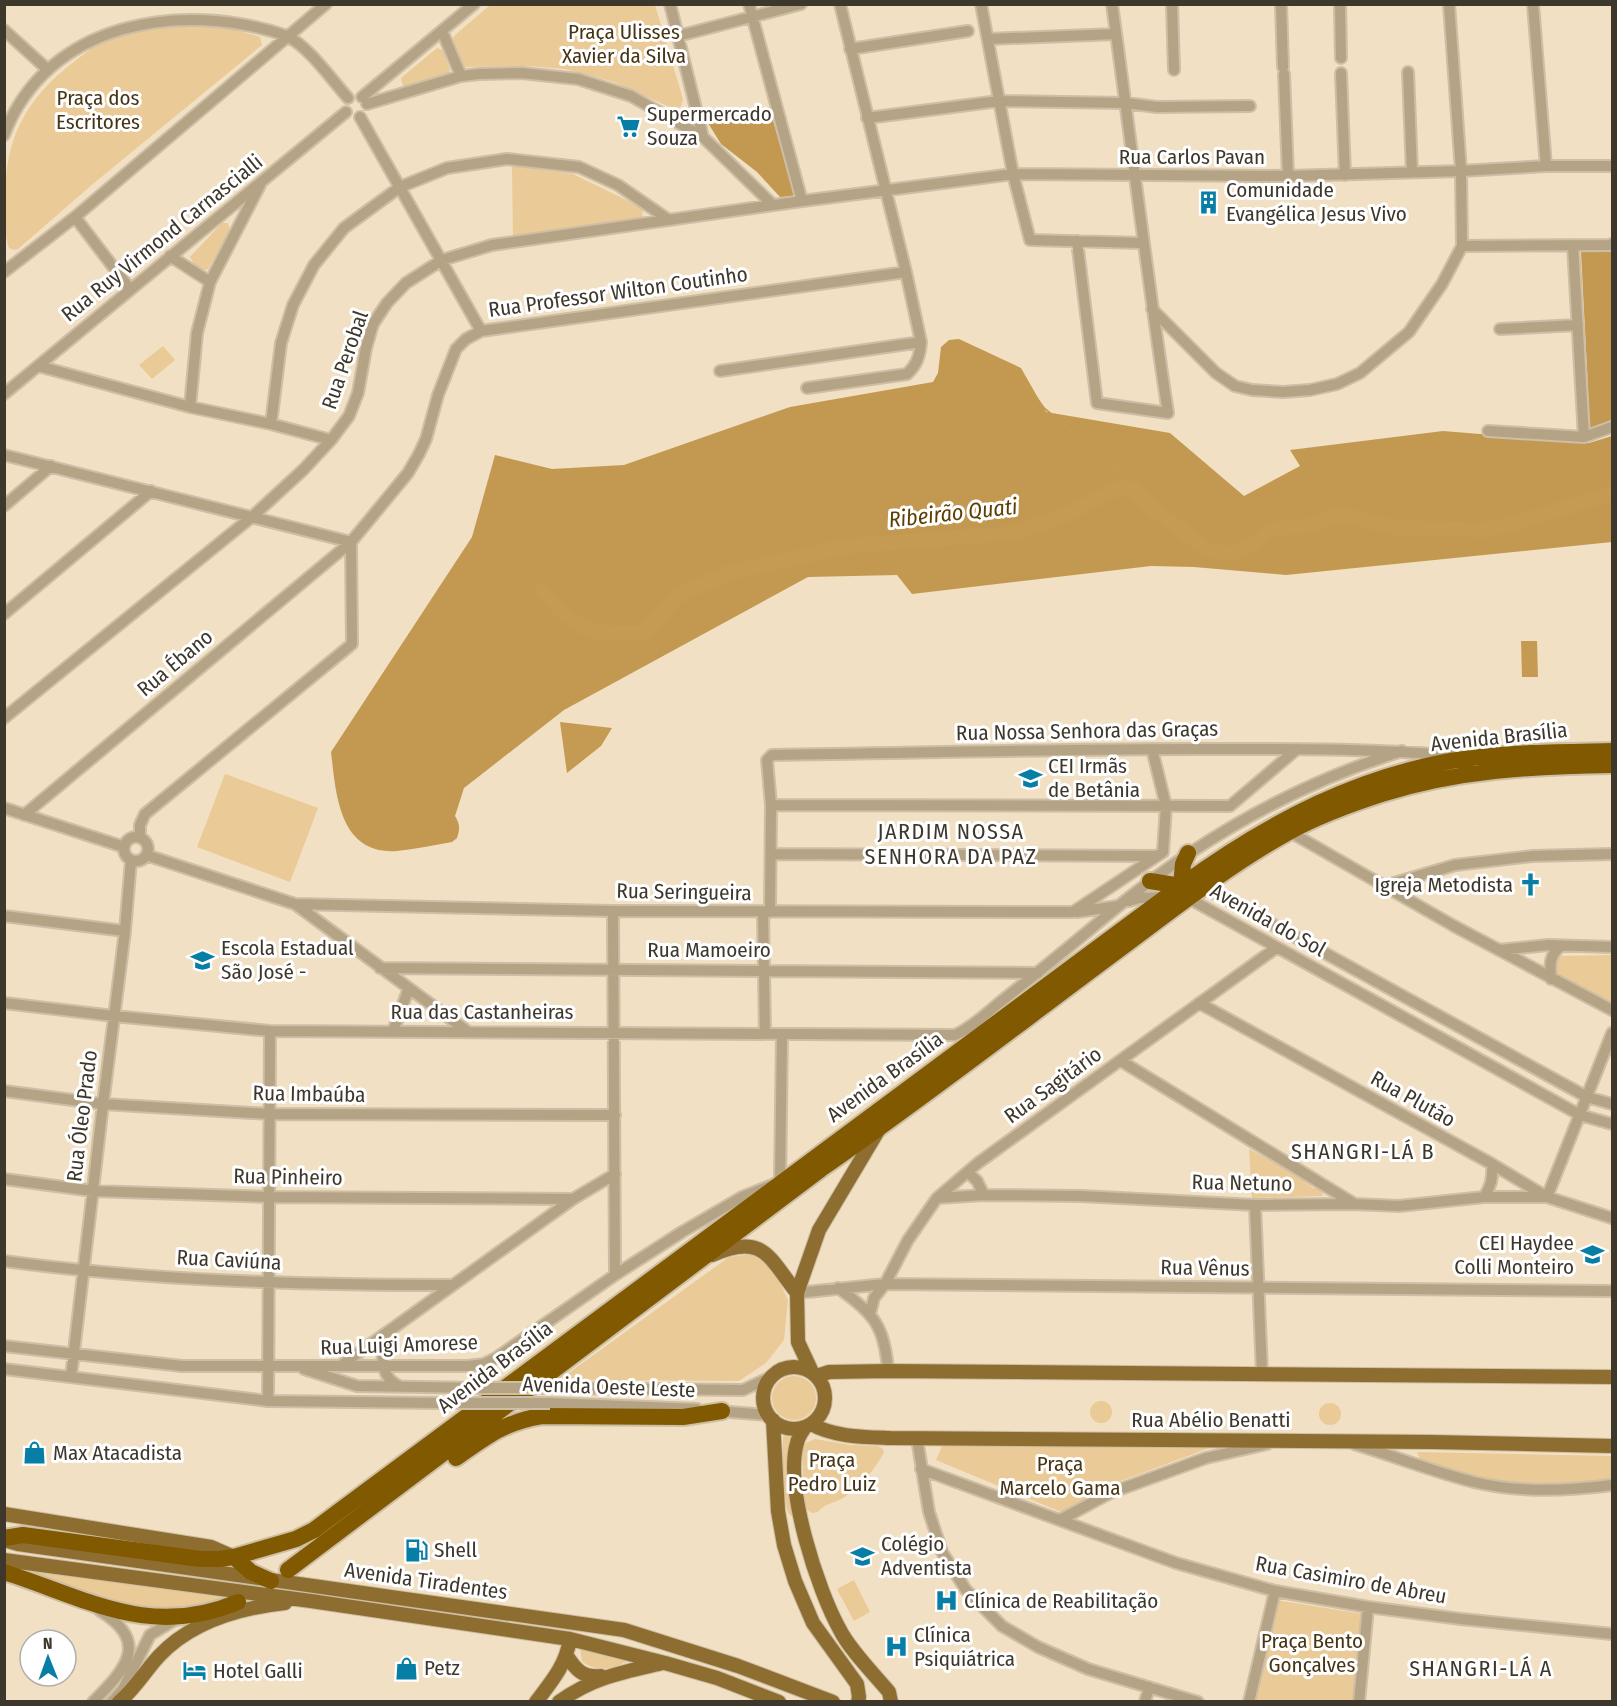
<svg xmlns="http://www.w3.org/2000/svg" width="1617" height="1706" font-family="'Fira Sans Condensed',sans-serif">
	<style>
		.green { fill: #eaca97 }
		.forest { fill: #c39951 }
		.water { fill: #c59b53 }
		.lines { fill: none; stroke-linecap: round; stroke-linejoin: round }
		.stream { stroke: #c59b53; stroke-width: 2 }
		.river { stroke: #c59b53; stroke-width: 15 }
		.minor-casing { stroke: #cdbea5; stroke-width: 14 }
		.major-casing { stroke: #cdbea5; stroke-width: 16 }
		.highway-casing { stroke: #cdbea5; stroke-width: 20 }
		.minor { stroke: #b5a385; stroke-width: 10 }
		.major { stroke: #8e6d31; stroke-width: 14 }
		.highway { stroke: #805900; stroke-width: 16 }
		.minor-bridge-casing { stroke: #cdbea5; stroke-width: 14; stroke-linecap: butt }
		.minor-bridge { stroke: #b5a385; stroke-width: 10 }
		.labels { text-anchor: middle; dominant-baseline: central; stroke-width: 6; stroke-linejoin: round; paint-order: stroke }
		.park-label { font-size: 21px; fill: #463414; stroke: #fff }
		.poi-label { font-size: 21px; fill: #3e372c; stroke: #fff; text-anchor: start }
		.street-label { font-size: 21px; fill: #3e372c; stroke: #fff }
		.water-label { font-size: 22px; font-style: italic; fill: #5c3f02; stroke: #fff }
		.neighbourhood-label { font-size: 22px; letter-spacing: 1.5px; fill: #3e372c; stroke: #fff }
	</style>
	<rect width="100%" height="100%" fill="#f1e0c3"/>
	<!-- green -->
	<path class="green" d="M490,5H655L683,99L681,106L676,110L614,82L565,69L529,66L462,67L452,43L454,36Z
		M217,24L260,37L262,45L94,183L18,249L14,250L9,248C4,233 5,219 5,203C4,140 25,99 75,61C88,51 101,40 117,34C148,22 184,25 217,24Z
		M437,48L443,50L450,70L449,73L405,87L403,86L401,78Z
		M512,166L573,174L643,208L642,220L513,237Z
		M222,223H228L230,230L208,269L201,271L195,266L190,257Z
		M163,346L175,360L152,379L139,365Z
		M225,774L318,808L290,882L197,847Z
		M1612,955V1004L1558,977L1555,973L1554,960L1558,956Z
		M1249,1149L1293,1173L1313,1188L1321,1190L1323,1196L1252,1198Z
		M752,1254L774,1270L788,1300L784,1340L766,1363L739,1381L559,1380L729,1257Z
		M772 1398a22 22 0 1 1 44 0a22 22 0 1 1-44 0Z
		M1090 1412a11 11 0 1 1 22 0a11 11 0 1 1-22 0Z
		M1319 1414a11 11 0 1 1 22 0a11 11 0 1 1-22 0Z
		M783,1436L792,1437L796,1519L789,1514L787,1510L783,1482Z
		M815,1439L850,1445L878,1446L883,1449L884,1452C875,1470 860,1487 843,1498C835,1503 823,1504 818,1512L812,1513L806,1509L804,1501L802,1452L806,1443Z
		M942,1446H1215L1115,1483L1061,1512L936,1460Z
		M1417,1452L1612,1456V1480C1567,1485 1519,1487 1473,1476C1455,1471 1438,1465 1420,1459Z
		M5,1566L222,1597C191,1612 151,1608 117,1602Z
		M854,1580L870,1612L854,1621L837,1589Z
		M1276,1600L1363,1614L1355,1701L1253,1702Z
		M580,1649L627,1660L628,1661C613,1669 595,1673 582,1661Z"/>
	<!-- forest -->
	<path class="forest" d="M769,107L795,195L781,198L757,172L721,144L708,123Z
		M1612,251V420L1590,428L1581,252Z
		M959,339L1021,368L1046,412L1170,433L1244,496L1300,466L1290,450L1443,431L1589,443L1612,436V542L1286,575L1194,567L1151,566L912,594L897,575L808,577L564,710L464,788L455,816C460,824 460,829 457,838L452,842C434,845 415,849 397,851C339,855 336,794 331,752L472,537L495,455L552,469L624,465L790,407L933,382L938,373L941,347L949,340Z"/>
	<!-- water -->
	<path class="water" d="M1521,641H1537L1538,677H1522Z
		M560,722L612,728L601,746L567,773Z"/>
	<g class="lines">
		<!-- stream -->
		<path class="stream" d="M1021,376L1044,408L1113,465L1123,486"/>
		<!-- river -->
		<path class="river" d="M543,591C553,601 562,613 574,621C593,636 620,634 643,633L661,616L677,596L728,573L848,546L1015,533L1063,516L1123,486L1135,491L1151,507L1209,551L1234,553L1255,543L1272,529L1310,526L1329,518L1344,515L1398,528L1482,530L1510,525L1612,493"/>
		<defs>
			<path id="minor" d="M670,4L703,137
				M749,4L802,201
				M981,4L1013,174L1030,240L1143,243
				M1172,4L1174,70
				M1281,4L1283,67
				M1340,4L1341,58
				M1533,4L1546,166
				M4,30L47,69
				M442,31L461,76
				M678,36L801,4
				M988,39L1116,34
				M850,49L968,31
				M1408,72L1412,172
				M1341,73L1345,175
				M1284,74L1288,176
				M362,97L474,4
				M367,104L461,76L479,74L522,73L578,79L631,96L703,137L773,205
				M360,117L481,331
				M867,118L999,101L1126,103L1157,107L1250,106
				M4,135C47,21 183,0 287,36C310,48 331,79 348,98
				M75,217L130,289
				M1077,241L1097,403L1168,413C1147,277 1131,141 1112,4
				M1573,245L1584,437
				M1462,246L1611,245L1612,244
				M170,256L210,282
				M4,272L75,217L326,4
				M1152,309L1216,373L1235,386L1252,390L1283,392L1310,390L1337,384L1360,373L1409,332L1442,284L1462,246L1461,171L1449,4
				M1500,329L1578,325
				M38,366L190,407L271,424L331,440
				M720,371L921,342
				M807,388L907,374C917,365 920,355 921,342L906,272L840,4
				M4,394L346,112
				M190,407L197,333L210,282L260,185
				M271,424L281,343L293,305L314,265L344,228L400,187L447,168L507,159L579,167L618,185L669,220
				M1488,431L1584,437L1612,427
				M4,455L351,542
				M4,506L51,466
				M4,614L151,491
				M4,718L253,516L303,470L331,440L349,416L358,393L366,348L373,324L387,303L406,283L442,260L492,245L802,201L1013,174L1288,176L1461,171L1546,166H1612
				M771,805L1230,806L1297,749
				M4,808L124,847
				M24,815L351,542L408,473L419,454L426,439L438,395L456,349L466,339L481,331L906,272
				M1290,832L1454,926L1612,1010
				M124 849a12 12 0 1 1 24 0a12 12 0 1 1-24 0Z
				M140,838V825L145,814L352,644L351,542
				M772,854L1155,856
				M146,855L295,904L467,1031
				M1384,886L1455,865L1533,856L1612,854
				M1199,887L1219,895L1587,1097L1612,1104
				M1186,894L1188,898L1580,1115L1612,1124
				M1129,901L1139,898L1167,897
				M295,904L613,911L1073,912L1163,852L1166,806L1152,749
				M613,911L615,1275
				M763,912L765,1033
				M770,912L771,805L767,760L772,755C916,753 1060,749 1205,749C1288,749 1372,748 1455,756
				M1077,912L1118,906
				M4,916L125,931
				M1499,950L1548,945L1612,947
				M380,968L1038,973
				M1551,979C1550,965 1549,955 1561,946
				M4,1003L114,1016L270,1031L955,1035C971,1028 986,1014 999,1003C1039,972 1077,940 1116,908C1201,838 1297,784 1402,751
				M1199,1003L1492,1164L1547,1197L1612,1218
				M393,1031L409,988
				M1121,1061L1353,1203
				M4,1091L103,1104L269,1114L615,1115
				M968,1172L977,1181L984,1195
				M4,1179L93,1191L268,1197L573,1199
				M1484,1197C1491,1186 1493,1178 1492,1164
				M937,1198L984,1195L1081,1196L1255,1205L1354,1204L1399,1206L1484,1197H1547L1612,1033
				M1255,1205L1262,1373
				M4,1261C152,1281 303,1285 452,1285
				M838,1288C874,1313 885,1327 888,1371
				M797,1293L885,1284L1612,1291
				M870,1314L874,1298L885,1284L908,1240L937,1198L978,1163L1276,948
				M383,1335C383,1354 378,1376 399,1386
				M4,1346L182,1366H468L484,1364L496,1358L615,1275L682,1232L742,1197L780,1182L782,1034
				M343,1364L573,1199L615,1174
				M4,1369L268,1401L441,1403
				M304,1369L357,1386L481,1388
				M71,1377L103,1104L125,931L131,860
				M561,1388L743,1390L771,1377
				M268,1401L270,1031
				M550,1403L697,1409
				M718,1411L768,1415
				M917,1439L929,1512L942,1552L966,1590L1002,1626L1038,1647L1088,1669L1198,1702
				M1354,1444C1394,1456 1434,1472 1474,1482C1519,1493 1567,1491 1612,1485
				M921,1469L1176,1563L1275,1591L1368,1607L1461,1619L1612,1634
				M1060,1520L1110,1493L1206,1458L1267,1444
				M93,1702C126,1669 151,1642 99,1610
				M112,1702L123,1689L150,1635L176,1619
				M1145,1702L1149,1687
				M1249,1702L1275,1591
				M1359,1702L1368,1607"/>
			<path id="major" d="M712,1255C764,1232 769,1258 797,1293
				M763 1398a31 31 0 1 1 62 0a31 31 0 1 1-62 0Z
				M812,1372L798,1342L797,1293L819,1230L878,1131
				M817,1376L829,1372L888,1371L1612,1377
				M773,1420L778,1511L784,1545L795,1581L813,1623L857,1684L859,1697L858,1702
				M811,1424C834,1437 864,1437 890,1438L1432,1442L1612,1446
				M805,1427C802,1432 798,1437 797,1443C784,1487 818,1591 840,1630C850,1650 874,1674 889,1692L891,1702
				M4,1514L211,1547L234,1557
				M4,1540L18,1544L624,1630L738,1666L833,1702
				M4,1560L311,1601L570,1639L665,1663L717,1678L779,1702
				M567,1656C576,1670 583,1678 601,1676
				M119,1702C135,1689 145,1671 159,1656C191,1622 239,1608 285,1603
				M536,1702C552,1681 566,1665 570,1639
				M559,1702C593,1677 624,1672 663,1663"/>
			<path id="highway" d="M1150,881L1181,886
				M1181,886L1183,864L1188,853
				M456,1458C486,1437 504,1422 542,1416L683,1417L722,1411
				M4,1538L23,1535L200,1559H219L234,1557L296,1539L314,1530L334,1515L1181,886C1267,823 1363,772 1471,758C1518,752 1565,752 1612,751
				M234,1557L251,1572L271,1581
				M288,1570L821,1169C918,1102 1011,1030 1105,960C1165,916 1224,868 1289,832C1318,816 1351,804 1382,794C1458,770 1534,766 1612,765
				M4,1572C88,1599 150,1639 238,1602"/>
		</defs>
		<!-- minor casing -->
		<use href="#minor" class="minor-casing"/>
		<!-- major casing -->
		<use href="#major" class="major-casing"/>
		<!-- highway casing -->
		<use href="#highway" class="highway-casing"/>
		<!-- minor -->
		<use href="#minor" class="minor"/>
		<!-- major -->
		<use href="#major" class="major"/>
		<!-- highway -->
		<use href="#highway" class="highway"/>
		<defs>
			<path id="minor-bridge" d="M481,1388H561
				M441,1403H550"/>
		</defs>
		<!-- minor-bridge casing -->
		<use href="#minor-bridge" class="minor-bridge-casing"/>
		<!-- minor-bridge -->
		<use href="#minor-bridge" class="minor-bridge"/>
	</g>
	<!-- icons -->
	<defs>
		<symbol id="supermarket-bare" viewBox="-9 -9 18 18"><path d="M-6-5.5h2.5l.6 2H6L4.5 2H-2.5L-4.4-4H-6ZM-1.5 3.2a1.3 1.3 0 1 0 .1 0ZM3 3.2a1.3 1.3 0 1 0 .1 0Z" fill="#077ea5" stroke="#fff" stroke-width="2.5" paint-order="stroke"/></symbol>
		<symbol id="building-bare" viewBox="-9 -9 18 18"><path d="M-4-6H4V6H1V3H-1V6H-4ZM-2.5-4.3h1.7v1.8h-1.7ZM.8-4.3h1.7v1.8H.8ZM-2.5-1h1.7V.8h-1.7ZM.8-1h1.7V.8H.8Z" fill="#077ea5" stroke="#fff" stroke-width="2.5" paint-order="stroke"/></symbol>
		<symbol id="school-bare" viewBox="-9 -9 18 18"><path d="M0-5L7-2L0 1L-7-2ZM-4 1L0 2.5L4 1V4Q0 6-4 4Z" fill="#077ea5" stroke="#fff" stroke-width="2.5" paint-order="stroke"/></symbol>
		<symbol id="church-bare" viewBox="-9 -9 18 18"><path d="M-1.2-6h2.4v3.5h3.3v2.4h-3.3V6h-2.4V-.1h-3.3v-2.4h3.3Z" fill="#077ea5" stroke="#fff" stroke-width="2.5" paint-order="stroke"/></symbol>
		<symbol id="shop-bare" viewBox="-9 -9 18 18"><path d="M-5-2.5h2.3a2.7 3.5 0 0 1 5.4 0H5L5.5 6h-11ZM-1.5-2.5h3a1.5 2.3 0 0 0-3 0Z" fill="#077ea5" stroke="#fff" stroke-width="2.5" paint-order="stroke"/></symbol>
		<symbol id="fuel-bare" viewBox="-9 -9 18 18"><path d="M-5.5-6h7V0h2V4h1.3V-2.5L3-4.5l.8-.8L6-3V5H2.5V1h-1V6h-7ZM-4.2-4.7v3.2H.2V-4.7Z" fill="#077ea5" stroke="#fff" stroke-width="2.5" paint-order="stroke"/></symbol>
		<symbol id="hospital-bare" viewBox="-9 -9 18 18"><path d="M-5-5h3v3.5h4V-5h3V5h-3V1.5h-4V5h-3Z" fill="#077ea5" stroke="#fff" stroke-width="2.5" paint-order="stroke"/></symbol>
		<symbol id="hotel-bare" viewBox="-9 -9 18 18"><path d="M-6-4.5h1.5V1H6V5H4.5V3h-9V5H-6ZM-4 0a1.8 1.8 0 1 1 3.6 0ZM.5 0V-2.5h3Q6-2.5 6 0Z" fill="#077ea5" stroke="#fff" stroke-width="2.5" paint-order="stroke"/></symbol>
	</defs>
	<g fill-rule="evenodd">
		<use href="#supermarket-bare" x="612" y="110" width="33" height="33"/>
		<use href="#building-bare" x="1192" y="186" width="33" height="33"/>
		<use href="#school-bare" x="1014" y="762" width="33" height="33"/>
		<use href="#church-bare" x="1514" y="868" width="33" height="33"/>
		<use href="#school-bare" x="186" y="944" width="33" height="33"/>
		<use href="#school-bare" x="1576" y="1238" width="33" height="33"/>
		<use href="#shop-bare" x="18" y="1436" width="33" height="33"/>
		<use href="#fuel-bare" x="400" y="1534" width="33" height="33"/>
		<use href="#school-bare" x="846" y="1540" width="33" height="33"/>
		<use href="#hospital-bare" x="930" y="1584" width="33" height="33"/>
		<use href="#hospital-bare" x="880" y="1630" width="33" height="33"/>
		<use href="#shop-bare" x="390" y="1652" width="33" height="33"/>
		<use href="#hotel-bare" x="178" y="1654" width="33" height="33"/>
	</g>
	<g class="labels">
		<!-- park labels -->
		<g class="park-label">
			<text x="624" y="32">Praça Ulisses<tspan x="624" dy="24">Xavier da Silva</tspan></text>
			<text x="98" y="98">Praça dos<tspan x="98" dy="24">Escritores</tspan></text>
			<text x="832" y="1460">Praça<tspan x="832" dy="24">Pedro Luiz</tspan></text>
			<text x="1060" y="1464">Praça<tspan x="1060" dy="24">Marcelo Gama</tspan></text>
			<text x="1312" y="1641">Praça Bento<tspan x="1312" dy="24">Gonçalves</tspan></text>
		</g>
		<!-- poi labels -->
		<g class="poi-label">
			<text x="647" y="114">Supermercado<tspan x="647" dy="24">Souza</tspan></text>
			<text x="1226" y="190">Comunidade<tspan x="1226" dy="24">Evangélica Jesus Vivo</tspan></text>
			<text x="1048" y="766">CEI Irmãs<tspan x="1048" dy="24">de Betânia</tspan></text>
			<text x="1513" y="885" text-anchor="end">Igreja Metodista</text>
			<text x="221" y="948">Escola Estadual<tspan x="221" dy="24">São José -</tspan></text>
			<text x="1574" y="1243" text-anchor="end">CEI Haydee<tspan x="1574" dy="24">Colli Monteiro</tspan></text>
			<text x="53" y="1453">Max Atacadista</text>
			<text x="881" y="1544">Colégio<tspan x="881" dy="24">Adventista</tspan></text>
			<text x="434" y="1550">Shell</text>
			<text x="964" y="1601">Clínica de Reabilitação</text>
			<text x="914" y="1635">Clínica<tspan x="914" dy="24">Psiquiátrica</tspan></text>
			<text x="424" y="1668">Petz</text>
			<text x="213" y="1671">Hotel Galli</text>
		</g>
		<!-- street labels -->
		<g class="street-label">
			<text x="1192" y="157">Rua Carlos Pavan</text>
			<text transform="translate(162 238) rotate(-39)">Rua Ruy Virmond Carnascialli</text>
			<text transform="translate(618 292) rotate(-8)">Rua Professor Wilton Coutinho</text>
			<text transform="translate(345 360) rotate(-71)">Rua Perobal</text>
			<text transform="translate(175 663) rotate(-40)">Rua Ébano</text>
			<text transform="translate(1087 731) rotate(-1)">Rua Nossa Senhora das Graças</text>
			<text transform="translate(1499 737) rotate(-6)">Avenida Brasília</text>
			<text transform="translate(684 892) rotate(1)">Rua Seringueira</text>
			<text transform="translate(1268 920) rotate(29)">Avenida do Sol</text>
			<text x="709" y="950">Rua Mamoeiro</text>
			<text x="482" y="1012">Rua das Castanheiras</text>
			<text transform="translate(885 1077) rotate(-36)">Avenida Brasília</text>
			<text transform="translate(1053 1085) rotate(-36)">Rua Sagitário</text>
			<text transform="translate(309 1094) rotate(1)">Rua Imbaúba</text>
			<text transform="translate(1413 1099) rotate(29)">Rua Plutão</text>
			<text transform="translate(82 1116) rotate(-83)">Rua Óleo Prado</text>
			<text transform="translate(288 1177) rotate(1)">Rua Pinheiro</text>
			<text transform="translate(1242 1183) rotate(1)">Rua Netuno</text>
			<text transform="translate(229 1260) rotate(3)">Rua Caviúna</text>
			<text transform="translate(1205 1268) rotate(1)">Rua Vênus</text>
			<text transform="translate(399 1345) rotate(-2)">Rua Luigi Amorese</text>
			<text transform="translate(495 1367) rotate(-37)">Avenida Brasília</text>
			<text transform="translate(609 1387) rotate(2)">Avenida Oeste Leste</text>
			<text x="1211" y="1420">Rua Abélio Benatti</text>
			<text transform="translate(1351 1580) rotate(10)">Rua Casimiro de Abreu</text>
			<text transform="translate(426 1581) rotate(8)">Avenida Tiradentes</text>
		</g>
		<!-- water labels -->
		<g class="water-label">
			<text transform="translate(953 513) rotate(-6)">Ribeirão Quati</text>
		</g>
		<!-- neighbourhood labels -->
		<g class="neighbourhood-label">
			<text x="951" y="831">JARDIM NOSSA<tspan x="951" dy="25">SENHORA DA PAZ</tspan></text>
			<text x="1363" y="1151">SHANGRI-LÁ B</text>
			<text x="1481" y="1668">SHANGRI-LÁ A</text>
		</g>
	</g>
	<!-- border -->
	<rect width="1617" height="1706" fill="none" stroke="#3e372c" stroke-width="12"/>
	<!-- north arrow -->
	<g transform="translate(48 1658) rotate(359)"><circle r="28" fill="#ffffff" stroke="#b2afab" stroke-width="1.5"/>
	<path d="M0-4.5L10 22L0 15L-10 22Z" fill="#077ea5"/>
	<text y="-9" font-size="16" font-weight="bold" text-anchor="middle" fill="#3e372c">N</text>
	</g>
</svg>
